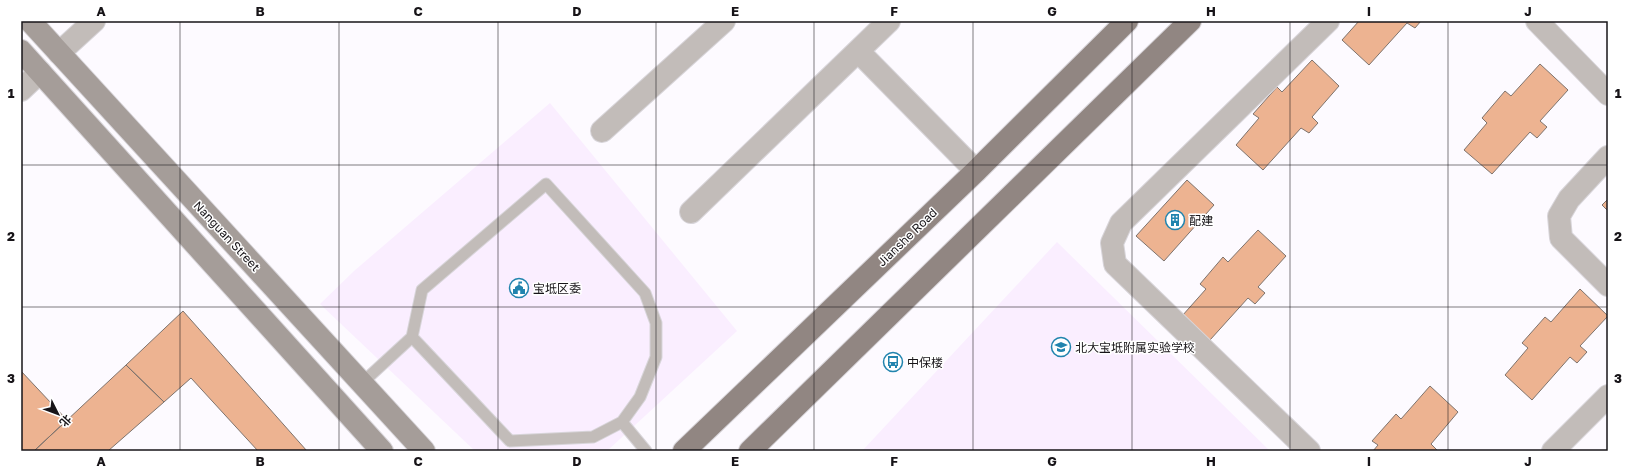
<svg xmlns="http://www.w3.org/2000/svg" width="1629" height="472" font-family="'Golos Text','Noto Sans SC',sans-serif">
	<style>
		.built { fill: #faeeff }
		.building { fill: #edb391; stroke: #7e736d }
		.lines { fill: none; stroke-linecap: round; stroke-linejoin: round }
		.service-casing { stroke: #d8d5da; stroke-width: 13 }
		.minor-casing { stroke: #d8d5da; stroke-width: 24 }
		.secondary-casing { stroke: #d8d5da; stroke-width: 24 }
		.primary-casing { stroke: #d8d5da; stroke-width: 24 }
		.service { stroke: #c2bcb9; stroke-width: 11 }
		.minor { stroke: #c2bcb9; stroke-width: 22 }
		.secondary { stroke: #a59d99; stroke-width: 22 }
		.primary { stroke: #918682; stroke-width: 22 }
		.grid { fill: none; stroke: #171418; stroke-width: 1; stroke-opacity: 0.55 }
		.labels { text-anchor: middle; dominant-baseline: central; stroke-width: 3; stroke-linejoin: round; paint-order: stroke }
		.poi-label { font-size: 12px; fill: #171418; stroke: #fff; text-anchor: start }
		.street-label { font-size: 12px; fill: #171418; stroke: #fff }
		.neatline { fill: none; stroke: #171418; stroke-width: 1.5 }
		.grid-label { font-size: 13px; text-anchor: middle; font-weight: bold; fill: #171418 }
	</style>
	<rect width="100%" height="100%" fill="#fdfaff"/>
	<!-- built -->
	<path class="built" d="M550,103L737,331L607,451H475L320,304L354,271Z
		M1057,242L1270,451H862Z"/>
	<!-- building -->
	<path class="building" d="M1359,21H1421L1415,28L1407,23L1369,65L1342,40Z
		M1312,60L1339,86L1312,117L1318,123L1309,133L1301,128L1263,170L1236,145L1259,118L1253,114L1277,87L1282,92Z
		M1540,64L1568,90L1540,121L1547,127L1537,138L1530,132L1492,174L1464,150L1487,123L1482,118L1505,91L1511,96Z
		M1187,180L1214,205L1164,261L1136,236Z
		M1608,199V211L1602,205Z
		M1258,230L1286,256L1258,287L1265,293L1255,304L1248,298L1210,340L1182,316L1206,289L1200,284L1223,257L1228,262Z
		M1580,289L1608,316L1580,346L1587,352L1577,363L1570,357L1532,400L1505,375L1528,348L1522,343L1545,317L1551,322Z
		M183,311L307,451H258L191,378L164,402L126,365Z
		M126,365L164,402L108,451H34Z
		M21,371L67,420L34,451H21Z
		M1430,386L1458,412L1431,444L1437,450L1436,451H1373L1378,445L1372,441L1396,414L1401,419Z"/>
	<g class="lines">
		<defs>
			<path id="service" d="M412,337L510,441L593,437L622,422L646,451
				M362,383L412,337L422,290L546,184L645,293L656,323V357L640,397L622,422"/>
			<path id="minor" d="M1537,21L1608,94
				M858,51L976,171
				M59,53L94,21
				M21,90L40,72
				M602,131L724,21
				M1608,157L1569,199L1559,216L1561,238L1608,285
				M691,212L889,21
				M1309,451L1115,264L1112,243L1121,223L1328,21
				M1553,451L1608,396"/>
			<path id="secondary" d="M30,21L424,451
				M21,51L382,451"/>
			<path id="primary" d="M684,451L976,171L1127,21
				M750,451L1190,21"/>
		</defs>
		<!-- service casing -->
		<use href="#service" class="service-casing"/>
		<!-- minor casing -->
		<use href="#minor" class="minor-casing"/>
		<!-- secondary casing -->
		<use href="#secondary" class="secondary-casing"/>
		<!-- primary casing -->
		<use href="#primary" class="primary-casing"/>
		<!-- service -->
		<use href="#service" class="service"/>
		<!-- minor -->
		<use href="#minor" class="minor"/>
		<!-- secondary -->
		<use href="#secondary" class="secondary"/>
		<!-- primary -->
		<use href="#primary" class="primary"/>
	</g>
	<!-- grid -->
	<path class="grid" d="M180,21V451M339,21V451M498,21V451M656,21V451M814,21V451M973,21V451M1132,21V451M1290,21V451M1448,21V451M21,165H1608M21,307H1608"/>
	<!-- icons -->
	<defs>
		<symbol id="building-ring" viewBox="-11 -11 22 22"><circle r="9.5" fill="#fff" stroke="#2184ae" stroke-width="1.5"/><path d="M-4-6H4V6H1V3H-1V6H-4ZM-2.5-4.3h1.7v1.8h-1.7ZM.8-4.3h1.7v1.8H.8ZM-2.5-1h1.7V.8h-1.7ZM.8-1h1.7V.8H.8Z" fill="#2184ae"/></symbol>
		<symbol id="civic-ring" viewBox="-11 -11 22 22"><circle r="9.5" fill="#fff" stroke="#2184ae" stroke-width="1.5"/><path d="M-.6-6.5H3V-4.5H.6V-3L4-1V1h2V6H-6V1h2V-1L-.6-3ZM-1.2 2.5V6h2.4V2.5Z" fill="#2184ae"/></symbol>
		<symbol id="school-ring" viewBox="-11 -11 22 22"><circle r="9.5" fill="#fff" stroke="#2184ae" stroke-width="1.5"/><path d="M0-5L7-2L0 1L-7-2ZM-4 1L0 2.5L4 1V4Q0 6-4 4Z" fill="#2184ae"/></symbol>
		<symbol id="bus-ring" viewBox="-11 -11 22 22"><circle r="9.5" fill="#fff" stroke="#2184ae" stroke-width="1.5"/><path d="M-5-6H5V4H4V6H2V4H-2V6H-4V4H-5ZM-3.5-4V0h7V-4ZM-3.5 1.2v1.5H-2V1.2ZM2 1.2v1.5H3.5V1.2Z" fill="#2184ae"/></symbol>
	</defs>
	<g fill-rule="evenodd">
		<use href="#building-ring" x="1164" y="209" width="22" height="22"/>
		<use href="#civic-ring" x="508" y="277" width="22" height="22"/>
		<use href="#school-ring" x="1050" y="336" width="22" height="22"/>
		<use href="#bus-ring" x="882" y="351" width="22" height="22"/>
	</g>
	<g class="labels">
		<!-- poi labels -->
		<g class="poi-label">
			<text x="1189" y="220">配建</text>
			<text x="533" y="288">宝坻区委</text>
			<text x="1075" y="347">北大宝坻附属实验学校</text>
			<text x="907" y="362">中保楼</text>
		</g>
		<!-- street labels -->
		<g class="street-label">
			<text transform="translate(227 236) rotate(47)">Nanguan Street</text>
			<text transform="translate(907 237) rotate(-44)">Jianshe Road</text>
		</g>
	</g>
	<!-- border -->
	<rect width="1629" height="472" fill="none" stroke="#ffffff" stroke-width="44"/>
	<!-- north arrow -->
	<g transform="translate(58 414) rotate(132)" stroke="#ffffff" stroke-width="3" paint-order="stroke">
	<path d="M0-3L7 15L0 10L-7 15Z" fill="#171418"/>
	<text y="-6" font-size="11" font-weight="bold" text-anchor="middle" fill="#171418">北</text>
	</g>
	<rect x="22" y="22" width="1585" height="428" class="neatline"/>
	<g class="grid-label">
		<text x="101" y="16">A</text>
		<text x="260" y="16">B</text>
		<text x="418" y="16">C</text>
		<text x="577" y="16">D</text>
		<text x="735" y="16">E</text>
		<text x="894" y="16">F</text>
		<text x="1052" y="16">G</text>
		<text x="1211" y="16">H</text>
		<text x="1369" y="16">I</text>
		<text x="1528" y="16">J</text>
		<text x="11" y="98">1</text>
		<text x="1618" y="98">1</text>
		<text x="11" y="241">2</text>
		<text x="1618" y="241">2</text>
		<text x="11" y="383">3</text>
		<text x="1618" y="383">3</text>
		<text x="101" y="466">A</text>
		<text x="260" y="466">B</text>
		<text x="418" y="466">C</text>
		<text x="577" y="466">D</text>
		<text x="735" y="466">E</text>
		<text x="894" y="466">F</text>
		<text x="1052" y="466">G</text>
		<text x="1211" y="466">H</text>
		<text x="1369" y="466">I</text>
		<text x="1528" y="466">J</text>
	</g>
</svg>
